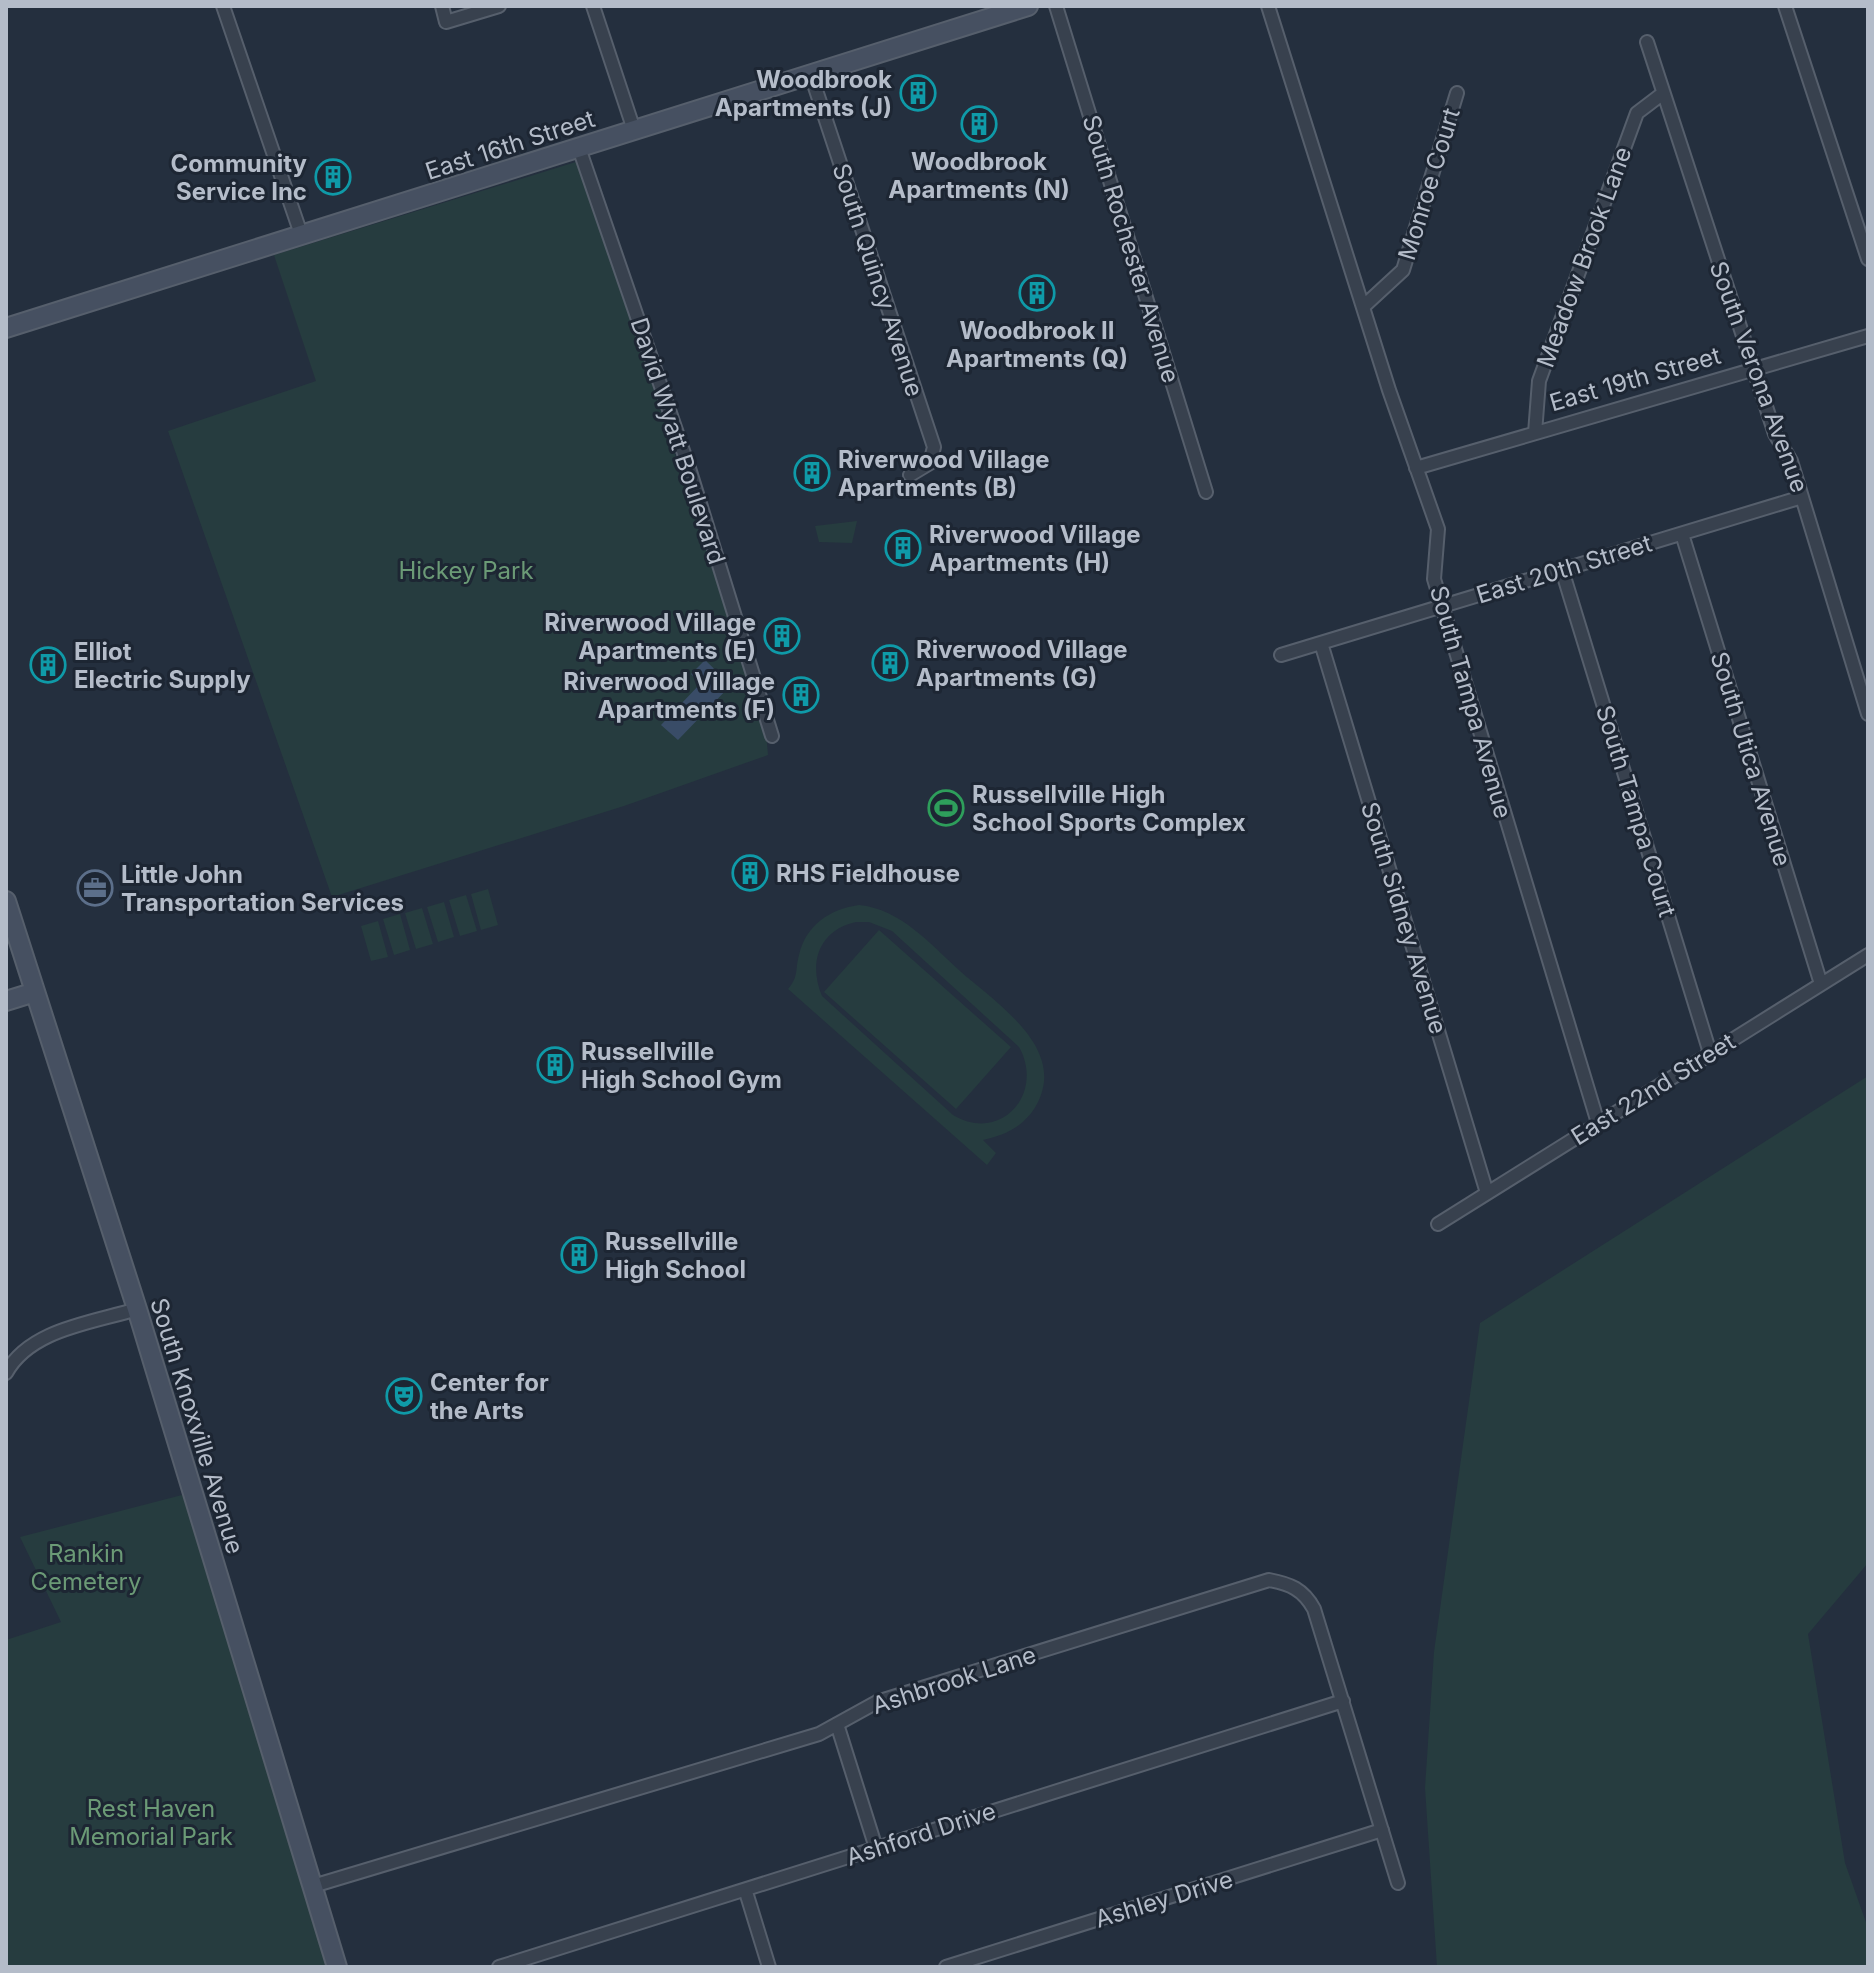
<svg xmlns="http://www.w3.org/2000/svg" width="1874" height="1973" font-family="Inter,sans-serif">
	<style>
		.green { fill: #263c3f; fill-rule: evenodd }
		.water { fill: #394c67 }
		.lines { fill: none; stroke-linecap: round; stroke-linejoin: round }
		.street-casing { stroke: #565f6c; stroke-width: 16 }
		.secondary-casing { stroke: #565f6c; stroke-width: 22 }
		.street { stroke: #38414e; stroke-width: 12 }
		.secondary { stroke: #465061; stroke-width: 18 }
		.labels { text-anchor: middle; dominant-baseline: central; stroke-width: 6; stroke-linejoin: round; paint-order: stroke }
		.poi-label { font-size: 24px; font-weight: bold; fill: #b4bcc9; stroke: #1d2633; text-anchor: start }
		.street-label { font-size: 24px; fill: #b4bcc9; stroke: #1d2633 }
		.park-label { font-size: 24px; fill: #6b9a76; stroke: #1d2633 }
	</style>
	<rect width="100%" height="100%" fill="#242f3e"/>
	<!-- green -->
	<path class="green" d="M579,161L766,733L768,755L624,806L332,897L168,431L316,381L274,255Z
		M857,521L852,543L819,542L815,526Z
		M488,889L498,925L481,930L471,894Z
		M466,895L477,931L460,936L449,900Z
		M444,902L454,937L438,942L427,907Z
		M859,905C901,909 930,944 960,971C996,1003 1067,1048 1037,1104C1025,1126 1006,1135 983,1140L996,1153L987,1165L788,989C799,976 795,970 799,955C806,925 830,909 859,905ZM856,922H869L892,931L1019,1047C1045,1093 1001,1144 953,1115L822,996C808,963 819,930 856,922Z
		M422,908L433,944L416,949L405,913Z
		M400,914L410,950L394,955L383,919Z
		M378,921L388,957L371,961L361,926Z
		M879,930L1011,1047L956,1109L824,992Z
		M1868,1076V1563L1808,1634L1845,1863L1868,1928V1967H1437L1425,1788L1434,1652L1480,1323Z
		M182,1495L226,1570L344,1967H6V1640L61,1622L20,1537Z"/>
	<!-- water -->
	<path class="water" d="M705,660L731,685L678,740L661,725L700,684L691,674Z"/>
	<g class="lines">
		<defs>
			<path id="street" d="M223,6L302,237
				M442,6L446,22L499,6
				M593,6L634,130
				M1056,6L1206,492
				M1268,6L1389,390L1438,529L1434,579L1598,1123
				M1785,6L1868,259
				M1647,42L1775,434L1791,461L1868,714
				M811,75L934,447L930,463L910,475
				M579,148L689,468L772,736
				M1364,306L1403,270L1457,93
				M1535,433L1539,381L1637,113L1662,94
				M1416,468L1868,336
				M1682,534L1821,984
				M1562,570L1710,1053
				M1321,643L1487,1193
				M1281,655L1802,497
				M1438,1224L1868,955
				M6,1373C30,1329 92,1323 137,1309
				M837,1724L876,1848
				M313,1886L819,1734L877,1702L1269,1580C1290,1584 1303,1589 1314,1609L1398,1883
				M746,1892L769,1967
				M499,1967L1343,1701
				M946,1967L1382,1830"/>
			<path id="secondary" d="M6,328L1028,6
				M6,901L137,1309L337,1967
				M6,1001L35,992"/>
		</defs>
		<!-- street casing -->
		<use href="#street" class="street-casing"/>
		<!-- secondary casing -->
		<use href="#secondary" class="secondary-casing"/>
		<!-- street -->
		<use href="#street" class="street"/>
		<!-- secondary -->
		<use href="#secondary" class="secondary"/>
	</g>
	<!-- icons -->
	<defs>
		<symbol id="building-ring" viewBox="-11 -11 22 22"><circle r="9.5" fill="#1d2633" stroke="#0f9aa8" stroke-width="1.5"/><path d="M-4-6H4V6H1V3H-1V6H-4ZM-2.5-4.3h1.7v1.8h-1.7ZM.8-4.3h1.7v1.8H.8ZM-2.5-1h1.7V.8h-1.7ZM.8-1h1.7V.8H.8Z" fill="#0f9aa8"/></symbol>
		<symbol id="stadium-ring" viewBox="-11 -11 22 22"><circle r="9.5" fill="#1d2633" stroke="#2e9e5b" stroke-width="1.5"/><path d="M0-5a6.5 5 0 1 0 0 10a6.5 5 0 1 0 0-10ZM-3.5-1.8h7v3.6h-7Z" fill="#2e9e5b"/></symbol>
		<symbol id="office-ring" viewBox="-11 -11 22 22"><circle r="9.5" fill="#1d2633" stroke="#5c6f8a" stroke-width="1.5"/><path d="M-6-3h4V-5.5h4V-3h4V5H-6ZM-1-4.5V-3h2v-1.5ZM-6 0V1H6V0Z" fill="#5c6f8a"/></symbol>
		<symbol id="theatre-ring" viewBox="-11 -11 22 22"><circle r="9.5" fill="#1d2633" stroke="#0f9aa8" stroke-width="1.5"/><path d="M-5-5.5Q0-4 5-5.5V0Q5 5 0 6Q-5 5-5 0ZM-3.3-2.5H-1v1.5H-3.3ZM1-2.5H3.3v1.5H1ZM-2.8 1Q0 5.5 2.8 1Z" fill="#0f9aa8"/></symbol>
	</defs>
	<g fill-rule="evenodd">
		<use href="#building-ring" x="898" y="73" width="40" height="40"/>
		<use href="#building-ring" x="959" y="104" width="40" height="40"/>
		<use href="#building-ring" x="313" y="157" width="40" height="40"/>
		<use href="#building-ring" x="1017" y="273" width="40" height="40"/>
		<use href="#building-ring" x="792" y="453" width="40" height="40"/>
		<use href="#building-ring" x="883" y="528" width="40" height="40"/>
		<use href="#building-ring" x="762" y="616" width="40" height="40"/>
		<use href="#building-ring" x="870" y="643" width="40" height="40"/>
		<use href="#building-ring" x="28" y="645" width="40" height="40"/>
		<use href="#building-ring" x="781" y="675" width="40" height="40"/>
		<use href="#stadium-ring" x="926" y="788" width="40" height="40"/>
		<use href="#building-ring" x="730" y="853" width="40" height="40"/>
		<use href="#office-ring" x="75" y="868" width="40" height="40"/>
		<use href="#building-ring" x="535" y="1045" width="40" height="40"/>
		<use href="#building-ring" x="559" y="1235" width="40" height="40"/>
		<use href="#theatre-ring" x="384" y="1376" width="40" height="40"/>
	</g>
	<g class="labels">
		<!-- poi labels -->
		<g class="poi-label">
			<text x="892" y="79" text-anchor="end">Woodbrook<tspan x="892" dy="28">Apartments (J)</tspan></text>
			<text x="979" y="161" text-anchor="middle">Woodbrook<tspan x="979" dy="28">Apartments (N)</tspan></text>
			<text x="307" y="163" text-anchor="end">Community<tspan x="307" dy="28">Service Inc</tspan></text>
			<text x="1037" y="330" text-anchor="middle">Woodbrook II<tspan x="1037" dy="28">Apartments (Q)</tspan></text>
			<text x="838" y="459">Riverwood Village<tspan x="838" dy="28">Apartments (B)</tspan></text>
			<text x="929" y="534">Riverwood Village<tspan x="929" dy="28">Apartments (H)</tspan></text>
			<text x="756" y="622" text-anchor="end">Riverwood Village<tspan x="756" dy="28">Apartments (E)</tspan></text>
			<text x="916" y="649">Riverwood Village<tspan x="916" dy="28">Apartments (G)</tspan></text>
			<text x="74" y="651">Elliot<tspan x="74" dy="28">Electric Supply</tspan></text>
			<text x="775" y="681" text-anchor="end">Riverwood Village<tspan x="775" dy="28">Apartments (F)</tspan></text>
			<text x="972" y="794">Russellville High<tspan x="972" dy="28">School Sports Complex</tspan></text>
			<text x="776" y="873">RHS Fieldhouse</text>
			<text x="121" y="874">Little John<tspan x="121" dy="28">Transportation Services</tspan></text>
			<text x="581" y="1051">Russellville<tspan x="581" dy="28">High School Gym</tspan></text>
			<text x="605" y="1241">Russellville<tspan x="605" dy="28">High School</tspan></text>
			<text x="430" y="1382">Center for<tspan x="430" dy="28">the Arts</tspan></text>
		</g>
		<!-- street labels -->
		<g class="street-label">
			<text transform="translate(510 145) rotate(-18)">East 16th Street</text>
			<text transform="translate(1429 184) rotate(-73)">Monroe Court</text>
			<text transform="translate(1131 249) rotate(73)">South Rochester Avenue</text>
			<text transform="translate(1584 257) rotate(-70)">Meadow Brook Lane</text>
			<text transform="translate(878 280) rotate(72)">South Quincy Avenue</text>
			<text transform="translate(1759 377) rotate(70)">South Verona Avenue</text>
			<text transform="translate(1635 379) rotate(-16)">East 19th Street</text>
			<text transform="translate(678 441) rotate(72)">David Wyatt Boulevard</text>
			<text transform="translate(1564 569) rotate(-17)">East 20th Street</text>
			<text transform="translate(1471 702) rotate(74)">South Tampa Avenue</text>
			<text transform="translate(1751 759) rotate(73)">South Utica Avenue</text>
			<text transform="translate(1636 811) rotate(73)">South Tampa Court</text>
			<text transform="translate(1404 918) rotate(73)">South Sidney Avenue</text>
			<text transform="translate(1653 1089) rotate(-32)">East 22nd Street</text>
			<text transform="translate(197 1426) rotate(73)">South Knoxville Avenue</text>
			<text transform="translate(954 1680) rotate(-18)">Ashbrook Lane</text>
			<text transform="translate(921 1834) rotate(-18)">Ashford Drive</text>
			<text transform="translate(1164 1899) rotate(-17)">Ashley Drive</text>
		</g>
		<!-- park labels -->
		<g class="park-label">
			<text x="466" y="570">Hickey Park</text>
			<text x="86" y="1553">Rankin<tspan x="86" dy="28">Cemetery</tspan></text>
			<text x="151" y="1808">Rest Haven<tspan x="151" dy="28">Memorial Park</tspan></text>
		</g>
	</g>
	<!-- border -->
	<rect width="1874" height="1973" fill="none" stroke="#b4bcc9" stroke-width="16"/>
</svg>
